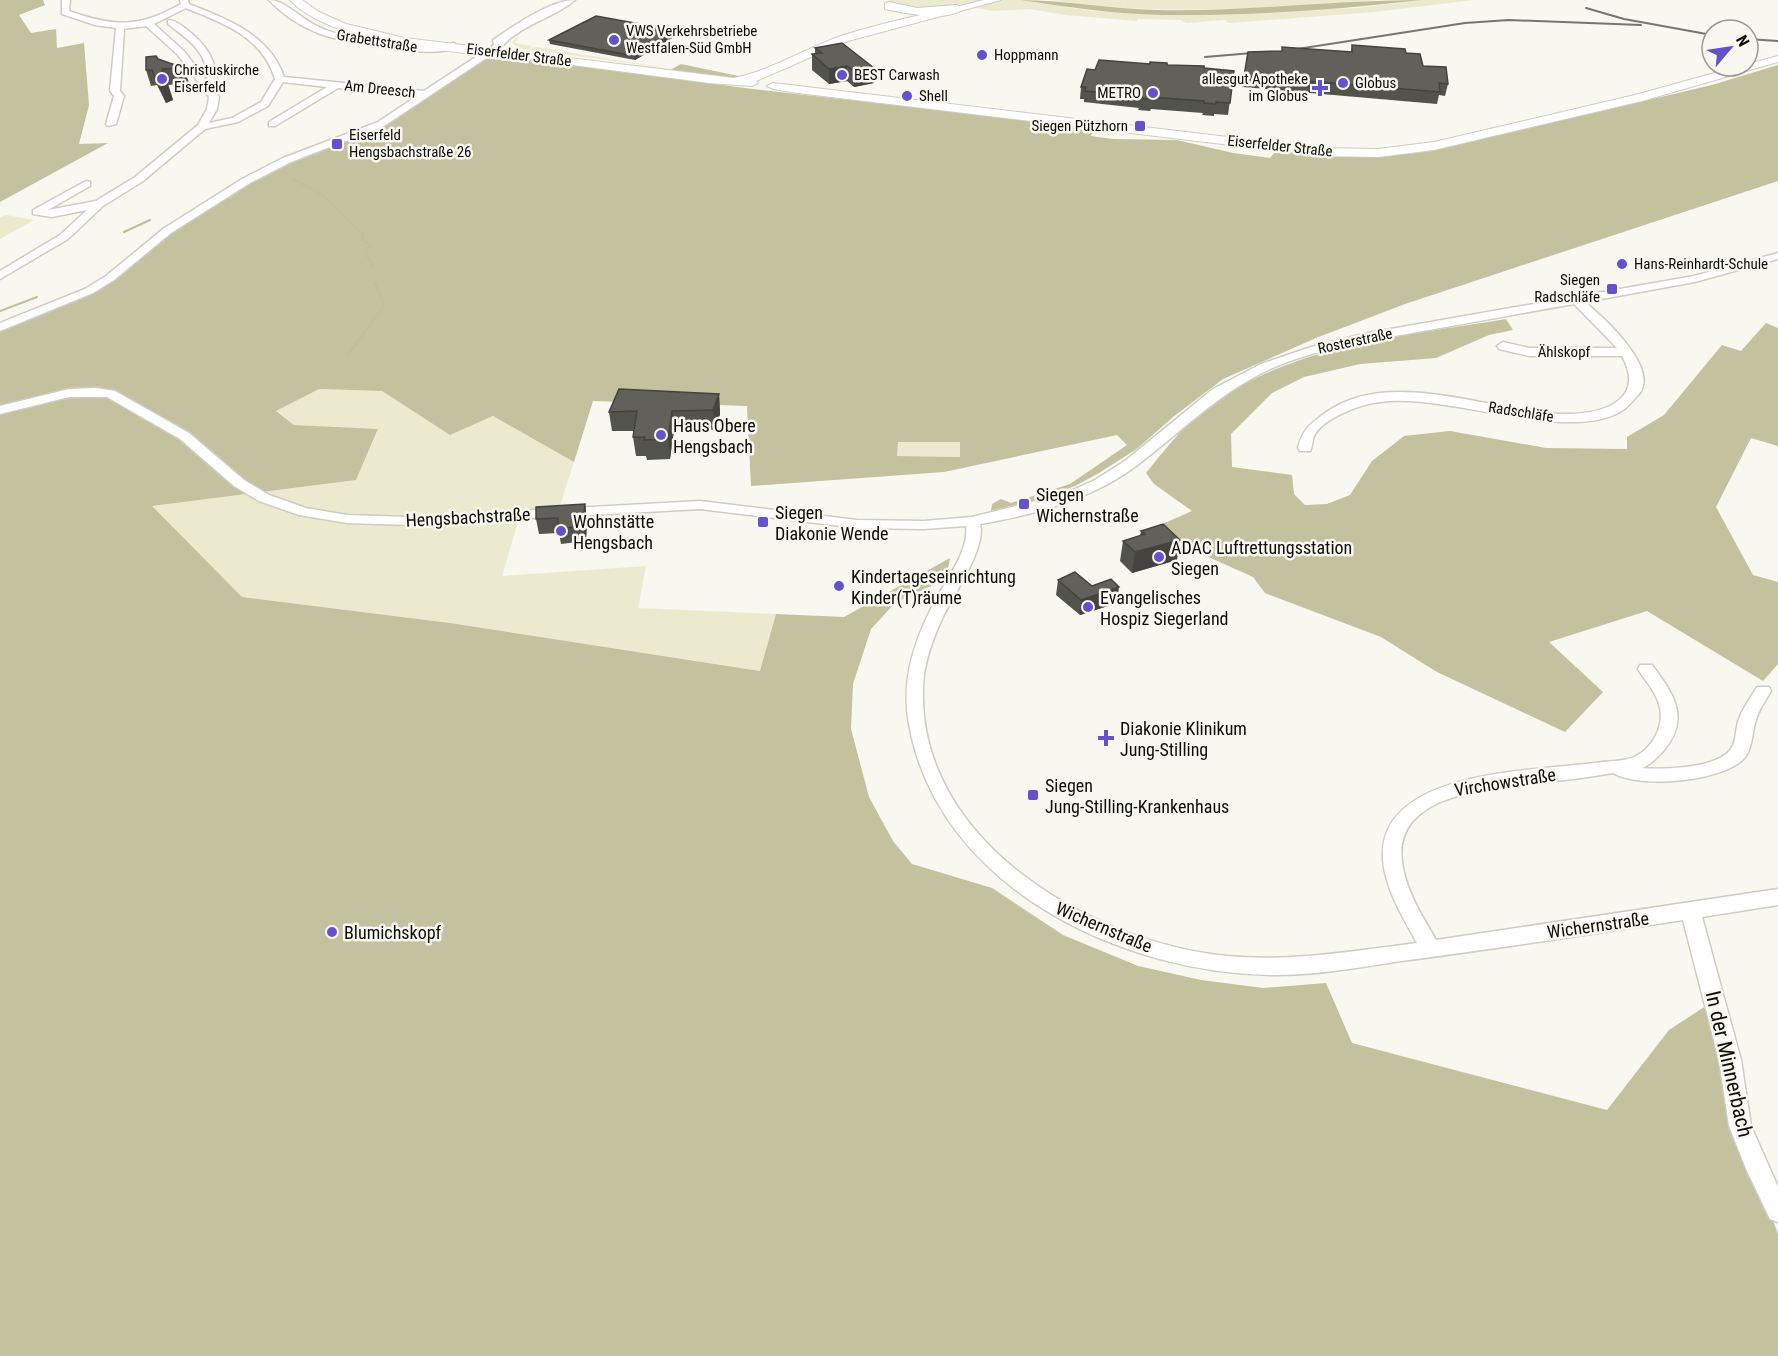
<svg xmlns="http://www.w3.org/2000/svg" width="1778" height="1356" font-family="'Roboto Condensed',sans-serif">
	<style>
		.green { fill: #ebeace }
		.forest { fill: #c3c19e; fill-rule: evenodd }
		.water { fill: #c1be9c }
		.lines { fill: none; stroke-linecap: round; stroke-linejoin: round }
		.stream { stroke: #c1be9c; stroke-width: 2 }
		.minor-casing { stroke: #cdccc5; stroke-width: 3 }
		.major-casing { stroke: #cdccc5; stroke-width: 2 }
		.highway-casing { stroke: #cdccc5; stroke-width: 2 }
		.minor { fill: #fff; fill-rule: evenodd }
		.major { fill: #fff; fill-rule: evenodd }
		.highway { fill: #fff; fill-rule: evenodd }
		.rail { stroke: #767571; stroke-width: 2 }
		.wall { fill: #53534d }
		.shaded-wall { fill: #44433f }
		.building { fill: #61605a; stroke: #44433f; stroke-width: 1.5 }
		.poi-dot { fill: #6352cb; stroke: #f8f7f0; stroke-width: 2 }
		.labels { text-anchor: middle; dominant-baseline: central; stroke-width: 5; stroke-linejoin: round; paint-order: stroke }
		.far-poi-label { font-size: 15px; fill: #0c0c0a; stroke: #f8f7f0; text-anchor: start }
		.far-street-label { font-size: 15px; fill: #0c0c0a; stroke: #f8f7f0 }
		.poi-label { font-size: 18px; fill: #0c0c0a; stroke: #f8f7f0; text-anchor: start }
		.street-label { font-size: 18px; fill: #0c0c0a; stroke: #f8f7f0 }
		.near-street-label { font-size: 21px; fill: #0c0c0a; stroke: #f8f7f0 }
	</style>
	<rect width="100%" height="100%" fill="#f8f7f0"/>
	<!-- green -->
	<path class="green" d="M889,0H1020L1093,11L1161,15L1356,8L1422,0H1474L1374,12L1229,23L1225,20L1186,23L1181,20L1137,19V21L1065,15L1030,9L993,11L965,6L924,11L890,3Z
		M1051,0H1381C1271,8 1160,17 1051,0Z
		M523,29H526L520,32L515,43L532,46L529,49L536,47L672,69L519,48L512,43Z
		M6,215L34,220L0,239V218Z
		M319,389L382,391L450,435L493,416L574,462L559,508L521,512L502,576L646,566L638,608L776,614L761,671L450,623L242,597L151,506L356,480L378,430L294,425L276,410Z
		M897,442H960L961,457L897,456Z"/>
	<!-- forest -->
	<path class="forest" d="M0,0H43L45,5L19,15L31,33L56,29L57,48L84,43L89,105L79,144L108,143L0,202Z
		M497,55L745,88L1095,128L1091,136L1113,139L1177,140L1233,153L1270,158L1276,151C1329,156 1379,159 1431,151L1712,85L1778,65V181L1405,304L1316,338L1223,379L1173,417L1138,448L1099,473L1075,486L1035,500L991,511L992,504L1001,499L1011,503L1070,484L1127,445L1117,435L944,472L751,486L747,406L593,401L574,462L493,416L450,435L382,391L319,389L276,411L294,425L378,429L356,480L152,506L242,597L450,623L760,671L776,614L844,617L950,558L946,579L895,603L871,629L853,684L851,729L869,797L893,841L912,864L992,888L1063,935L1138,966L1201,980L1263,988L1326,983L1352,1043L1607,1110L1669,1030L1712,1002L1758,1180L1778,1234V1356H0V329L75,300L113,280L168,234L254,181L297,159L362,135L392,121L484,58ZM960,442V457L897,456L898,442Z
		M681,64L743,77L731,78L670,70Z
		M1506,319L1513,330L1489,335L1436,358L1360,364L1304,377L1272,393L1231,434L1232,467L1292,475L1294,494L1305,505L1327,504L1350,495L1372,461L1404,436L1450,431L1546,448L1627,449V437L1664,415L1722,345L1741,351L1766,323L1778,328V446L1751,438L1716,507L1753,575L1778,582V664L1763,681L1647,611L1549,642L1603,692L1565,732L1437,672L1381,637L1265,593L1253,577L1166,538L1142,533L1192,511L1154,484L1146,473C1165,450 1184,424 1209,406C1294,344 1405,336 1506,319Z"/>
	<!-- water -->
	<path class="water" d="M1020,0C1066,0 1111,9 1157,10C1245,12 1333,0 1422,0C1335,10 1248,16 1161,15C1114,14 1067,7 1020,0Z"/>
	<g class="lines">
		<!-- stream -->
		<path class="stream" d="M293,179L321,194L363,234L362,240L371,245L365,253L373,266
			M124,232L150,220
			M0,311L37,297
			M347,356L384,306L375,283"/>
		<defs>
			<path id="minor" d="M62,0H70L69,11C114,27 139,28 181,4L180,0H188L189,4C227,19 269,34 284,77L424,91L494,45L493,40C513,26 551,0 575,0C551,20 520,24 500,49L384,126L291,162L250,183L171,233L114,280L93,293L0,331V323L85,289L106,276L163,229L242,179L283,158L378,122L417,96L338,88L275,126H269V122L327,87L283,82L268,106L238,122L205,129L143,181L103,206L68,239L0,279V271L60,235L87,210L52,217L33,214V210L86,181L90,182V186L48,210L96,201L135,177L198,125L207,109L209,97L178,55L146,26L124,29L120,91L124,96L116,124L108,126L106,124L114,96L110,91L116,28L95,25L62,14ZM186,8C224,24 262,36 275,79L261,102L232,118L209,123L217,109L219,97L213,89L218,86C216,59 206,44 185,28C179,24 175,20 168,20V24C191,41 208,53 208,83L184,51L154,24Z
				M269,0C285,0 301,19 317,26C350,42 418,52 454,43L458,46C436,61 344,43 318,33C300,26 282,14 269,0Z
				M1778,253V259L1695,282L1585,302C1603,317 1660,368 1639,394C1634,399 1628,407 1623,410C1570,445 1446,392 1380,402C1361,404 1326,417 1315,434C1312,438 1313,446 1310,451H1300L1298,448C1303,429 1309,425 1325,413C1390,366 1490,412 1562,414C1600,415 1647,402 1622,356H1529L1499,349L1497,346L1503,342L1529,348H1617L1574,304C1521,313 1469,323 1417,332C1368,341 1314,349 1268,370C1216,395 1181,432 1136,466C1092,499 1034,515 980,524C987,548 952,596 942,619C932,641 923,665 923,689C918,842 1093,943 1227,956C1291,962 1353,951 1417,943C1403,917 1385,889 1383,859C1377,768 1541,771 1603,762C1612,761 1625,761 1634,757C1652,749 1664,727 1660,708C1657,693 1646,682 1638,669L1640,665H1652C1673,693 1691,718 1664,750C1658,757 1650,765 1642,768C1663,770 1717,768 1730,750C1737,742 1735,729 1739,719C1743,708 1751,697 1757,687H1769L1771,691C1766,700 1759,709 1756,720C1752,731 1753,745 1746,756C1727,782 1639,789 1613,773C1590,777 1568,780 1545,782C1498,788 1393,791 1402,861C1405,890 1422,915 1436,940L1778,889V905L1702,917L1741,1060L1751,1126L1778,1187V1222L1770,1219L1747,1171L1729,1126L1719,1060L1683,920C1592,934 1500,948 1409,960C1366,966 1321,975 1277,975C1124,975 938,888 909,724C900,676 917,633 940,592C951,573 969,548 966,526L924,529L857,528L700,509L410,525L347,523L299,515L259,501L234,486L180,439L107,397H69L0,414V406L69,389L96,388L115,391L189,433L244,480L269,495L306,508L347,515L410,517L700,501L857,520L924,521L972,517L1064,494L1095,480L1125,461L1213,389L1261,364L1311,347L1368,333L1694,276Z"/>
			<path id="major" d="M290,0H302L319,12L346,24L405,38L734,78C772,70 804,49 841,36C887,21 936,12 984,0H1001L848,41L756,81L758,83L752,86L709,83C648,75 588,67 527,59C464,52 334,47 290,0Z
				M1778,56V62L1642,101L1434,150L1378,157L1321,156L798,93L773,89L767,86L773,83L1321,148L1378,149L1434,142L1635,95L1740,66H1748V64Z"/>
			<path id="highway" d="M889,2L917,8L957,5L963,9C948,22 903,13 885,9V3Z"/>
		</defs>
		<!-- minor casing -->
		<use href="#minor" class="minor-casing"/>
		<!-- major casing -->
		<use href="#major" class="major-casing"/>
		<!-- highway casing -->
		<use href="#highway" class="highway-casing"/>
		<!-- minor -->
		<use href="#minor" class="minor"/>
		<!-- major -->
		<use href="#major" class="major"/>
		<!-- highway -->
		<use href="#highway" class="highway"/>
		<!-- rail -->
		<path class="rail" d="M1586,8L1624,19L1712,35
			M1748,39L1778,41
			M1291,50L1465,23L1509,20L1641,25
			M1205,57L1264,52"/>
	</g>
	<!-- wall -->
	<path class="wall" d="M679,31V34L635,60L550,44L549,40Z
		M842,43L874,83L854,87L847,81L829,84L812,70V54H815V48Z
		M1352,45L1406,53L1448,84L1445,96L1439,95L1437,104L1242,87L1248,52H1351Z
		M158,59L184,68L189,83L168,85L173,100L166,103L157,85L151,86L146,70Z
		M1150,64L1234,71L1228,115L1214,114V116L1202,115L1203,113L1151,109L1150,111L1138,110L1139,108L1084,102V99H1080L1081,87L1095,70Z
		M719,394L720,414L715,430H674L670,459L647,460L646,456H636L633,437L634,431H612L609,412Z
		M585,504L587,519L586,541L561,544L559,533L539,534L536,519Z
		M1141,531L1177,560L1132,573L1120,561L1123,541L1140,536Z
		M1058,580L1092,586L1117,603L1080,615L1056,595Z"/>
	<!-- shaded-wall -->
	<path class="shaded-wall" d="M679,31V34L635,60L634,56Z
		M847,66V81L829,84V69Z
		M874,68V83L854,87V71Z
		M168,84L173,100L166,103L160,88Z
		M719,394L720,414L715,430L713,410Z
		M672,411L674,430L670,459L668,439Z
		M585,504L587,519L586,541L583,526Z
		M1180,540L1177,560L1132,573L1135,552Z
		M1119,587L1117,603L1080,615L1081,600Z"/>
	<!-- building -->
	<path class="building" d="M596,16L679,31L634,56L549,40Z
		M842,43L874,68L854,71L847,66L829,69L812,54L822,53L815,48Z
		M1352,45L1405,49L1406,53L1420,54L1423,66L1446,67L1448,84L1439,83L1440,92L1244,76L1248,52L1282,51V47L1352,52Z
		M156,56L158,59L184,68L162,69L168,84L160,88L152,70H146V57Z
		M1099,60L1150,64V62L1167,63V65L1204,66V68L1234,71L1230,103L1216,102V104L1204,103V101L1152,97L1151,99L1140,98V96L1085,91L1086,87H1081L1087,69L1095,70Z
		M619,389L719,394L713,410L672,411L668,439L644,440L645,437H633L637,411L609,412Z
		M585,504L583,526L558,529V518L536,519V507Z
		M1163,524L1180,540L1135,552L1123,541L1145,534L1141,531Z
		M1075,572L1092,586L1111,579L1119,587L1081,600L1058,580Z"/>
	<!-- markers -->
	<g class="poi-dot">
		<circle cx="614" cy="40" r="6"/>
		<circle cx="982" cy="55" r="6"/>
		<circle cx="842" cy="75" r="6"/>
		<circle cx="162" cy="79" r="6"/>
		<circle cx="1343" cy="83" r="6"/>
		<path d="M1317 79h6v6h6v6h-6v6h-6v-6h-6v-6h6z"/>
		<circle cx="1153" cy="93" r="6"/>
		<circle cx="907" cy="96" r="6"/>
		<rect x="1134" y="120" width="12" height="12" rx="3"/>
		<rect x="331" y="138" width="12" height="12" rx="3"/>
		<circle cx="1622" cy="264" r="6"/>
		<rect x="1606" y="283" width="12" height="12" rx="3"/>
		<circle cx="661" cy="435" r="6"/>
		<rect x="1018" y="498" width="12" height="12" rx="3"/>
		<rect x="757" y="516" width="12" height="12" rx="3"/>
		<circle cx="561" cy="531" r="6"/>
		<circle cx="1159" cy="557" r="6"/>
		<circle cx="839" cy="586" r="6"/>
		<circle cx="1088" cy="607" r="6"/>
		<path d="M1103 729h6v6h6v6h-6v6h-6v-6h-6v-6h6z"/>
		<rect x="1027" y="789" width="12" height="12" rx="3"/>
		<circle cx="332" cy="932" r="6"/>
	</g>
	<g class="labels">
		<!-- far-poi labels -->
		<g class="far-poi-label">
			<text x="626" y="31">VWS Verkehrsbetriebe<tspan x="626" dy="17">Westfalen-Süd GmbH</tspan></text>
			<text x="994" y="55">Hoppmann</text>
			<text x="174" y="70">Christuskirche<tspan x="174" dy="17">Eiserfeld</tspan></text>
			<text x="854" y="75">BEST Carwash</text>
			<text x="1308" y="79" text-anchor="end">allesgut Apotheke<tspan x="1308" dy="17">im Globus</tspan></text>
			<text x="1355" y="83">Globus</text>
			<text x="1141" y="93" text-anchor="end">METRO</text>
			<text x="919" y="96">Shell</text>
			<text x="1128" y="126" text-anchor="end">Siegen Pützhorn</text>
			<text x="349" y="135">Eiserfeld<tspan x="349" dy="17">Hengsbachstraße 26</tspan></text>
			<text x="1634" y="264">Hans-Reinhardt-Schule</text>
			<text x="1600" y="280" text-anchor="end">Siegen<tspan x="1600" dy="17">Radschläfe</tspan></text>
		</g>
		<!-- far-street labels -->
		<g class="far-street-label">
			<text transform="translate(377 41) rotate(9)">Grabettstraße</text>
			<text transform="translate(519 55) rotate(7)">Eiserfelder Straße</text>
			<text transform="translate(380 89) rotate(6)">Am Dreesch</text>
			<text transform="translate(1280 146) rotate(6)">Eiserfelder Straße</text>
			<text transform="translate(1355 341) rotate(-12)">Rosterstraße</text>
			<text x="1564" y="352">Ählskopf</text>
			<text transform="translate(1521 412) rotate(9)">Radschläfe</text>
		</g>
		<!-- poi labels -->
		<g class="poi-label">
			<text x="673" y="425">Haus Obere<tspan x="673" dy="21">Hengsbach</tspan></text>
			<text x="1036" y="494">Siegen<tspan x="1036" dy="21">Wichernstraße</tspan></text>
			<text x="775" y="512">Siegen<tspan x="775" dy="21">Diakonie Wende</tspan></text>
			<text x="573" y="521">Wohnstätte<tspan x="573" dy="21">Hengsbach</tspan></text>
			<text x="1171" y="547">ADAC Luftrettungsstation<tspan x="1171" dy="21">Siegen</tspan></text>
			<text x="851" y="576">Kindertageseinrichtung<tspan x="851" dy="21">Kinder(T)räume</tspan></text>
			<text x="1100" y="597">Evangelisches<tspan x="1100" dy="21">Hospiz Siegerland</tspan></text>
			<text x="1120" y="728">Diakonie Klinikum<tspan x="1120" dy="21">Jung-Stilling</tspan></text>
			<text x="1045" y="785">Siegen<tspan x="1045" dy="21">Jung-Stilling-Krankenhaus</tspan></text>
			<text x="344" y="932">Blumichskopf</text>
		</g>
		<!-- street labels -->
		<g class="street-label">
			<text transform="translate(468 517) rotate(-3)">Hengsbachstraße</text>
			<text transform="translate(1505 782) rotate(-9)">Virchowstraße</text>
			<text transform="translate(1598 925) rotate(-8)">Wichernstraße</text>
			<text transform="translate(1104 927) rotate(23)">Wichernstraße</text>
		</g>
		<!-- near-street labels -->
		<g class="near-street-label">
			<text transform="translate(1729 1064) rotate(77)">In der Minnerbach</text>
		</g>
	</g>
	<!-- north arrow -->
	<g transform="translate(1730 48) rotate(61)"><circle r="28" fill="#f8f7f0" stroke="#9a9994" stroke-width="1.5"/>
	<path d="M0-4.5L10 22L0 15L-10 22Z" fill="#6352cb"/>
	<text y="-9" font-size="16" font-weight="bold" text-anchor="middle" fill="#0c0c0a">N</text>
	</g>
</svg>
